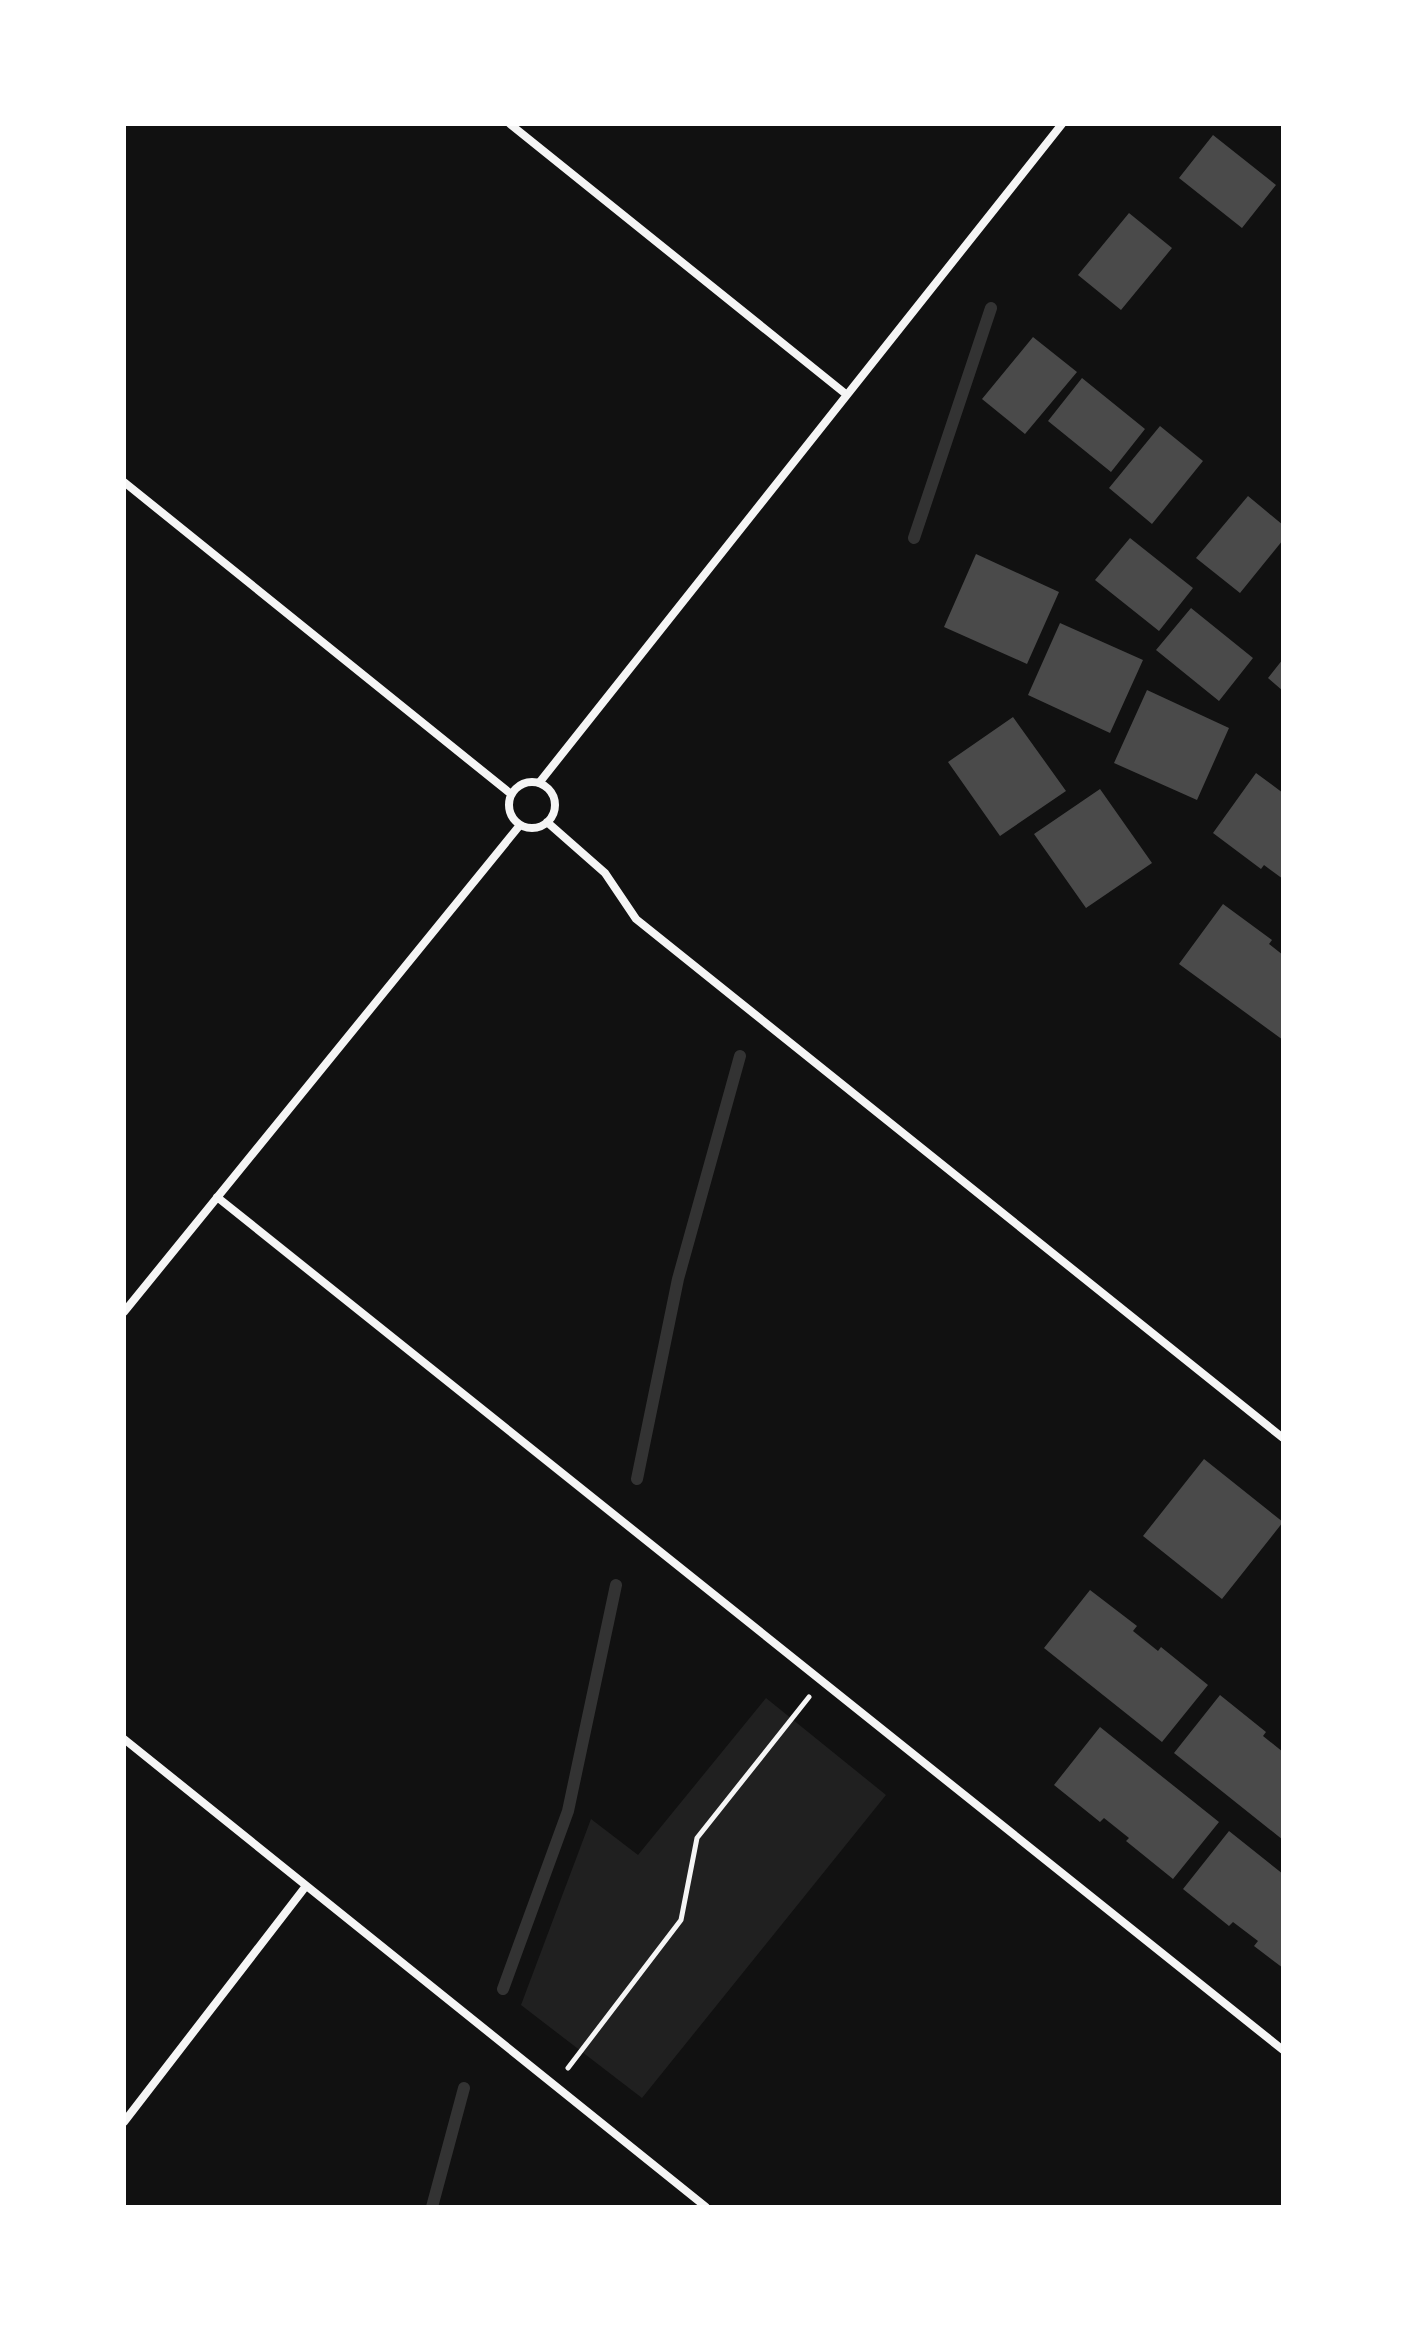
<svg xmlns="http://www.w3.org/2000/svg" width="1407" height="2331" font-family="'Source Sans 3',sans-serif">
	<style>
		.green { fill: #202020 }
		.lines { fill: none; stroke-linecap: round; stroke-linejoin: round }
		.stream { stroke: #333; stroke-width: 12 }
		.building { fill: #4a4a4a }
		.path { stroke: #f5f5f5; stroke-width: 5 }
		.minor { stroke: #f5f5f5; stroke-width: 8 }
	</style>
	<rect width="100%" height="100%" fill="#111"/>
	<!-- green -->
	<path class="green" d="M766,1698L886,1795L642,2098L521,2005L591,1819L638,1855Z"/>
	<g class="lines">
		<!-- stream -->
		<path class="stream" d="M914,538L991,308
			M637,1479L678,1279L740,1056
			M503,1989L568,1811L616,1585
			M432,2207L464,2088"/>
	</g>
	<!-- building -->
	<path class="building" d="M1213,135L1276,185L1242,228L1179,178Z
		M1129,213L1172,248L1121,310L1078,275Z
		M1033,337L1077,372L1025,434L982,399Z
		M1082,378L1145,429L1111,472L1048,421Z
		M1160,426L1203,461L1152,524L1109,488Z
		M1248,496L1283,525V540L1240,593L1196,558Z
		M1130,538L1193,588L1159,631L1095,580Z
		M976,554L1059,592L1027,664L944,627Z
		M1191,608L1253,658L1219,701L1156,650Z
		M1060,623L1143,660L1110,733L1028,695Z
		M1283,659V691L1268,678Z
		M1147,690L1229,728L1197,800L1114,763Z
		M1013,717L1066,791L1000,836L948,762Z
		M1256,773L1283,793V879L1264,865L1261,869L1213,833Z
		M1100,789L1152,863L1086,908L1034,834Z
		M1223,904L1272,940L1269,944L1283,955V1040L1179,964Z
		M1204,1459L1283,1522L1222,1599L1143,1536Z
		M1090,1590L1137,1626L1133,1631L1158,1651L1161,1647L1208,1685L1162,1742L1044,1648Z
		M1220,1695L1266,1732L1263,1736L1283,1752V1840L1174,1753Z
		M1100,1727L1219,1822L1173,1879L1126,1841L1129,1838L1104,1818L1100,1822L1054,1785Z
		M1229,1831L1283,1874V1968L1254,1946L1258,1941L1233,1922L1229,1926L1183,1889Z"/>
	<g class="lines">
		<!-- path -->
		<path class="path" d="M568,2068L681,1920L697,1838L809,1697"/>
		<!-- minor -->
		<path class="minor" d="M510,124L847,395
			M124,482L511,794
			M509 805a23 23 0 1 1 46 0a23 23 0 1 1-46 0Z
			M539,783L1062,124
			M547,822L605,873L636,919L1283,1438
			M217,1197L1283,2050
			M124,1312L520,825
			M124,1739L706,2207
			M124,2122L306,1886"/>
	</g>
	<!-- border -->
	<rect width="1407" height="2331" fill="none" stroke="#ffffff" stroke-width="252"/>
</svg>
